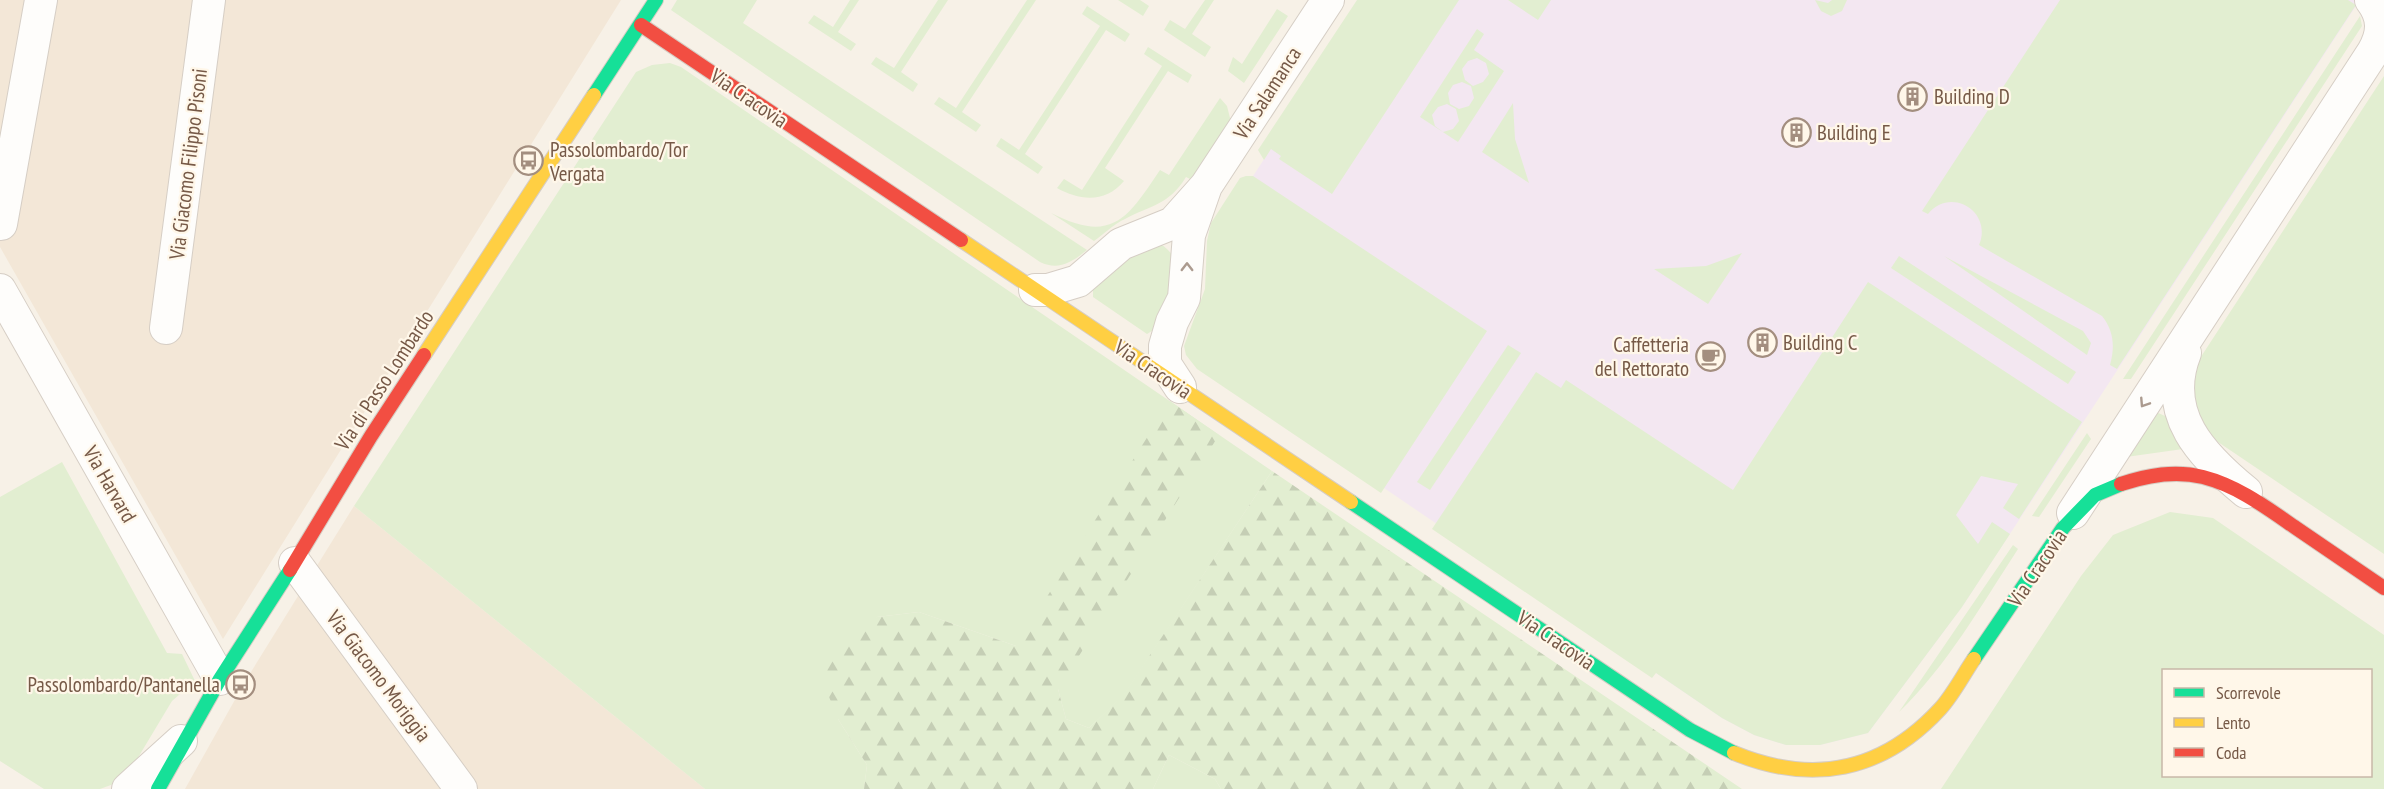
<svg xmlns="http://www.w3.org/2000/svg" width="2384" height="789" font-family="'PT Sans Narrow',sans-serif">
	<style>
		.residential { fill: #f3e7d7 }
		.education { fill: #f3e7f1 }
		.green { fill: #e2eed1; fill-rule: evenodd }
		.forest { fill: url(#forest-firs) }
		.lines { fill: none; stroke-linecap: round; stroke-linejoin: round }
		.street-casing { stroke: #d6cec5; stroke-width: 34 }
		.fast-casing { stroke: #d6cdc4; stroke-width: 16 }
		.slow-casing { stroke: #d6cdc4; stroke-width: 16 }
		.jam-casing { stroke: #d6cdc4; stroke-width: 16 }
		.street { stroke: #fefdfb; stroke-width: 32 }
		.fast { stroke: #16e098; stroke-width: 14 }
		.slow { stroke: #ffcf43; stroke-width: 14 }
		.jam { stroke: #f24e42; stroke-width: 14 }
		.oneway { stroke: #ac9b8f }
		.labels { text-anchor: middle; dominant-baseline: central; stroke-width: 4.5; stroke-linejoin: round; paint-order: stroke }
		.street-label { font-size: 21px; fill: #765947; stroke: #fff7e9 }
		.poi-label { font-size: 21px; fill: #765947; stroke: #fff7e9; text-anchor: start }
	</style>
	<defs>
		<pattern id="forest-firs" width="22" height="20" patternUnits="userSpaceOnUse" patternTransform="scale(1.5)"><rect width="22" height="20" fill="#e2eed1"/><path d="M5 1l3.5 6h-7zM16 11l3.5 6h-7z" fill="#c5ceb5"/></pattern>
	</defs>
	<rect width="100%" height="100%" fill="#f7f1e7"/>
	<!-- residential -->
	<path class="residential" d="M0,0H621L223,639L0,247Z
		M354,506L705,789H185L246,680Z"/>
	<!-- education -->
	<path class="education" d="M1368,0H2360L1962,607L1868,733L1820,745H1786L1754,735L1722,718L1243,392L1227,216Z"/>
	<!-- green -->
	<path class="green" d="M677,0H757L743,23L1087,250C1072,262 1059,271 1040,262L671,10Z
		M850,0H859L838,32L856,44L851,51L808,23L814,15L833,27Z
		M938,0H948L901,72L918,84L913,92L871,64L876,57L894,68Z
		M1027,0H1036L962,112L981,125L976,132L934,104L939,97L956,108Z
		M1118,0H1140L1149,6L1143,16Z
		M1205,0H1214L1192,34L1211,47L1205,57L1164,30L1170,20L1185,29Z
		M1357,0H1459L1332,194L1279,159L1281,156L1271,149L1264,160L1258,150Z
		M1508,0H1551L1538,20Z
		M1815,0L1828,3L1832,0H1847L1842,11L1831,16L1821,11Z
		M2060,0H2348L2356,5L2117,369L2110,365C2115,347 2114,331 2102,316L1979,245C1993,212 1951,186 1928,214L1922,211Z
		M1087,6L1130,34L1125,42L1106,30L1025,154L1043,167L1038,174L996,146L1001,138L1019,150L1100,26L1082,14Z
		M1277,9L1288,16L1244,83L1228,71L1233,57L1242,64Z
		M2360,16L2362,26L2131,379H2123Z
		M1477,29L1484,34L1474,50L1504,71L1458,142L1420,117ZM1477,58L1486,63L1489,74L1483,82L1473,86L1465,80L1462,69L1468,61ZM1462,82L1471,86L1474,98L1469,106L1459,109L1450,104L1448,93L1453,85ZM1447,104L1456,109L1459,121L1453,129L1443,132L1435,126L1432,115L1438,107Z
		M1148,47L1192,75L1188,83L1168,71L1105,168L1124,181C1106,203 1080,201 1057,188L1064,179L1082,190L1162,66L1144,54Z
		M670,63L681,67L1272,471L1124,695L1089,728L1066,719L1058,689L1016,646L919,612L877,617L838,719L867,765L864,789H705L354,506L636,72L652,65Z
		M2384,76V554L2218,442C2191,418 2194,403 2193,369Z
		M1220,98L1227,106L1231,122L1194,181L1186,177C1169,205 1151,205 1125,219C1114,224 1104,234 1094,241L1051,213C1112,244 1127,219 1160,170L1169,175Z
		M1513,103L1515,139L1529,183L1482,152Z
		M1246,176H1253L1487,331L1381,493L1197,369L1186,355L1184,346L1205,289L1207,241L1211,223L1240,178Z
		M1160,244C1193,262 1165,305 1155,329L1147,334L1093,297V289L1125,256Z
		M1742,253L1708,304L1654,269L1706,266Z
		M1899,256L2076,372L2068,384L1891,268Z
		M1944,256L2083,331L2091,343L2087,355Z
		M1868,282L2082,422L2019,519L2003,508L2018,484L1981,476L1956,515L1978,544L1992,522L2010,534L1962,607L1868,733L1820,745H1786L1754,735L1722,718L1656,673L1652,678L1432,529L1536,372L1561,388L1566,380L1733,490Z
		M1508,345L1521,353L1430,490L1417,482Z
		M2154,411L2167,417L2183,449L2126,457Z
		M2087,433L2091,439L2039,517L2032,516Z
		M62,462L167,653L182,654L195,681L172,701L133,766L119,782L100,789H44L0,761V497Z
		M2170,512L2213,518L2384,635V789H1941L2081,576L2113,535ZM2164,670H2370V776H2164Z
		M2013,545L2018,549C1982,604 1947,666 1899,712Z
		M1169,755L1215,779L1221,789H1153Z"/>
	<!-- forest -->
	<path class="forest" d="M1170,401L1219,435L1058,689L1066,719L1089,728L1124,694L1272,471L1742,789H1221L1215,779L1169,755L1153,789H864L867,765L838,719L821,677L840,642L877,617L919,612L1016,646Z"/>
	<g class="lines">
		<defs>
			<path id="street" d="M1206,186L1328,0
				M1,224L41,0
				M0,290L220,679
				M1035,290H1048L1078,281L1121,244L1173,223L1206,186L1189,235L1184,298L1172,322L1165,346V364L1180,387
				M166,328L209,0
				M2185,353C2161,414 2202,456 2246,492
				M2073,513L2373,52C2384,33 2384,17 2371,0
				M295,563L461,789
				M128,789L181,741"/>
			<path id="fast" d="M594,95L656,0
				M1351,502L1690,730L1734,753
				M1974,659L2063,528L2095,495L2121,484
				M158,789L220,679L290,570"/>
			<path id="slow" d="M961,240L1351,502
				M424,355L594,95
				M1734,753C1812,785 1882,772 1940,709C1953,695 1963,675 1974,659"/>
			<path id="jam" d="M641,25L961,240
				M2121,484C2148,475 2175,470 2203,477C2238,486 2267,508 2296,528C2325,548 2355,568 2384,588
				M290,570L371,436L424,355"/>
		</defs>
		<!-- street casing -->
		<use href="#street" class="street-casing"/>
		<!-- fast casing -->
		<use href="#fast" class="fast-casing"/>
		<!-- slow casing -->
		<use href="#slow" class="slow-casing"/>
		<!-- jam casing -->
		<use href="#jam" class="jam-casing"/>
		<!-- street -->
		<use href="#street" class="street"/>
		<!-- fast -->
		<use href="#fast" class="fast"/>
		<!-- slow -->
		<use href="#slow" class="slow"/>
		<!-- jam -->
		<use href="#jam" class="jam"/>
	</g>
	<!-- one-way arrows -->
	<defs><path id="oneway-chevron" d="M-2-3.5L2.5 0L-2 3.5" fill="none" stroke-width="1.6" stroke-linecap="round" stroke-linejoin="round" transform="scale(1.5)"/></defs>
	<g class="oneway">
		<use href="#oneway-chevron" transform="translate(1187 267) rotate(-90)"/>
		<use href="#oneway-chevron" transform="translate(2144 403) rotate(123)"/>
	</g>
	<!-- icons -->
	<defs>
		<symbol id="building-ring" viewBox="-11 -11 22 22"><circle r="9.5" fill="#fff7e9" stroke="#a38e7f" stroke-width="1.5"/><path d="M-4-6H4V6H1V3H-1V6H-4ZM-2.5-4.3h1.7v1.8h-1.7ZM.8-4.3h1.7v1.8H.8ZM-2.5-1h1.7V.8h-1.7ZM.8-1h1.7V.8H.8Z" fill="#a38e7f"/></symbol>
		<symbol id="bus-ring" viewBox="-11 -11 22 22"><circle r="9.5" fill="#fff7e9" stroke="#a38e7f" stroke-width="1.5"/><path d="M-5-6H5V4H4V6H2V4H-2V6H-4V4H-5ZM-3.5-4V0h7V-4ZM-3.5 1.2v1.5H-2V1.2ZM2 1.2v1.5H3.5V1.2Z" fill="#a38e7f"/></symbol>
		<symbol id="cafe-ring" viewBox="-11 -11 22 22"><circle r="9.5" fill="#fff7e9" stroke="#a38e7f" stroke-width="1.5"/><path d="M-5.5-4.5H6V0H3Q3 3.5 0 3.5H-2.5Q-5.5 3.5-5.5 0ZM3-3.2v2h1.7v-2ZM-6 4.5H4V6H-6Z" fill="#a38e7f"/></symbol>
	</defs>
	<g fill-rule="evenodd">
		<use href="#building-ring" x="1896" y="80" width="33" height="33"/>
		<use href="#building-ring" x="1780" y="116" width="33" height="33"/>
		<use href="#bus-ring" x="512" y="144" width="33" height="33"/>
		<use href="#building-ring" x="1746" y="326" width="33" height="33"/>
		<use href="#cafe-ring" x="1694" y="340" width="33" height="33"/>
		<use href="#bus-ring" x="224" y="668" width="33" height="33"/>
	</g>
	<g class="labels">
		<!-- street labels -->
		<g class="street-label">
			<text transform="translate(1267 93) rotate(-57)">Via Salamanca</text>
			<text transform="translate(749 98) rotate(34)">Via Cracovia</text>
			<text transform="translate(188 164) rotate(-83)">Via Giacomo Filippo Pisoni</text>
			<text transform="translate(1153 369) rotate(34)">Via Cracovia</text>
			<text transform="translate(384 380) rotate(-57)">Via di Passo Lombardo</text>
			<text transform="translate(110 484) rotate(60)">Via Harvard</text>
			<text transform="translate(2037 568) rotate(-56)">Via Cracovia</text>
			<text transform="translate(1556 640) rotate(34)">Via Cracovia</text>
			<text transform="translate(379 676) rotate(53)">Via Giacomo Moriggia</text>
		</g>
		<!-- poi labels -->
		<g class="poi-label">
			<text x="1934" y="96">Building D</text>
			<text x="1817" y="132">Building E</text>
			<text x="550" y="149">Passolombardo/Tor<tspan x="550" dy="24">Vergata</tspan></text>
			<text x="1783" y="342">Building C</text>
			<text x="1689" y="344" text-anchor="end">Caffetteria<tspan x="1689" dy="24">del Rettorato</tspan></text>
			<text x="220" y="684" text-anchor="end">Passolombardo/Pantanella</text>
		</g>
	</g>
	<!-- legend -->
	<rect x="2162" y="669" width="210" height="108" fill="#fff7e9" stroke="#c8b8a8" stroke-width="1.5"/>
	<rect x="2174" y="688" width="30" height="9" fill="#16e098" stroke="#c8b8a8" stroke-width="1.5"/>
	<text x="2216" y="699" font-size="18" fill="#765947">Scorrevole</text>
	<rect x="2174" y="718" width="30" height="9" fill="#ffcf43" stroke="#c8b8a8" stroke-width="1.5"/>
	<text x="2216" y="729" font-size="18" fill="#765947">Lento</text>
	<rect x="2174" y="748" width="30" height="9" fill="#f24e42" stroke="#c8b8a8" stroke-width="1.5"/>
	<text x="2216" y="759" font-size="18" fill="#765947">Coda</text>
</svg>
